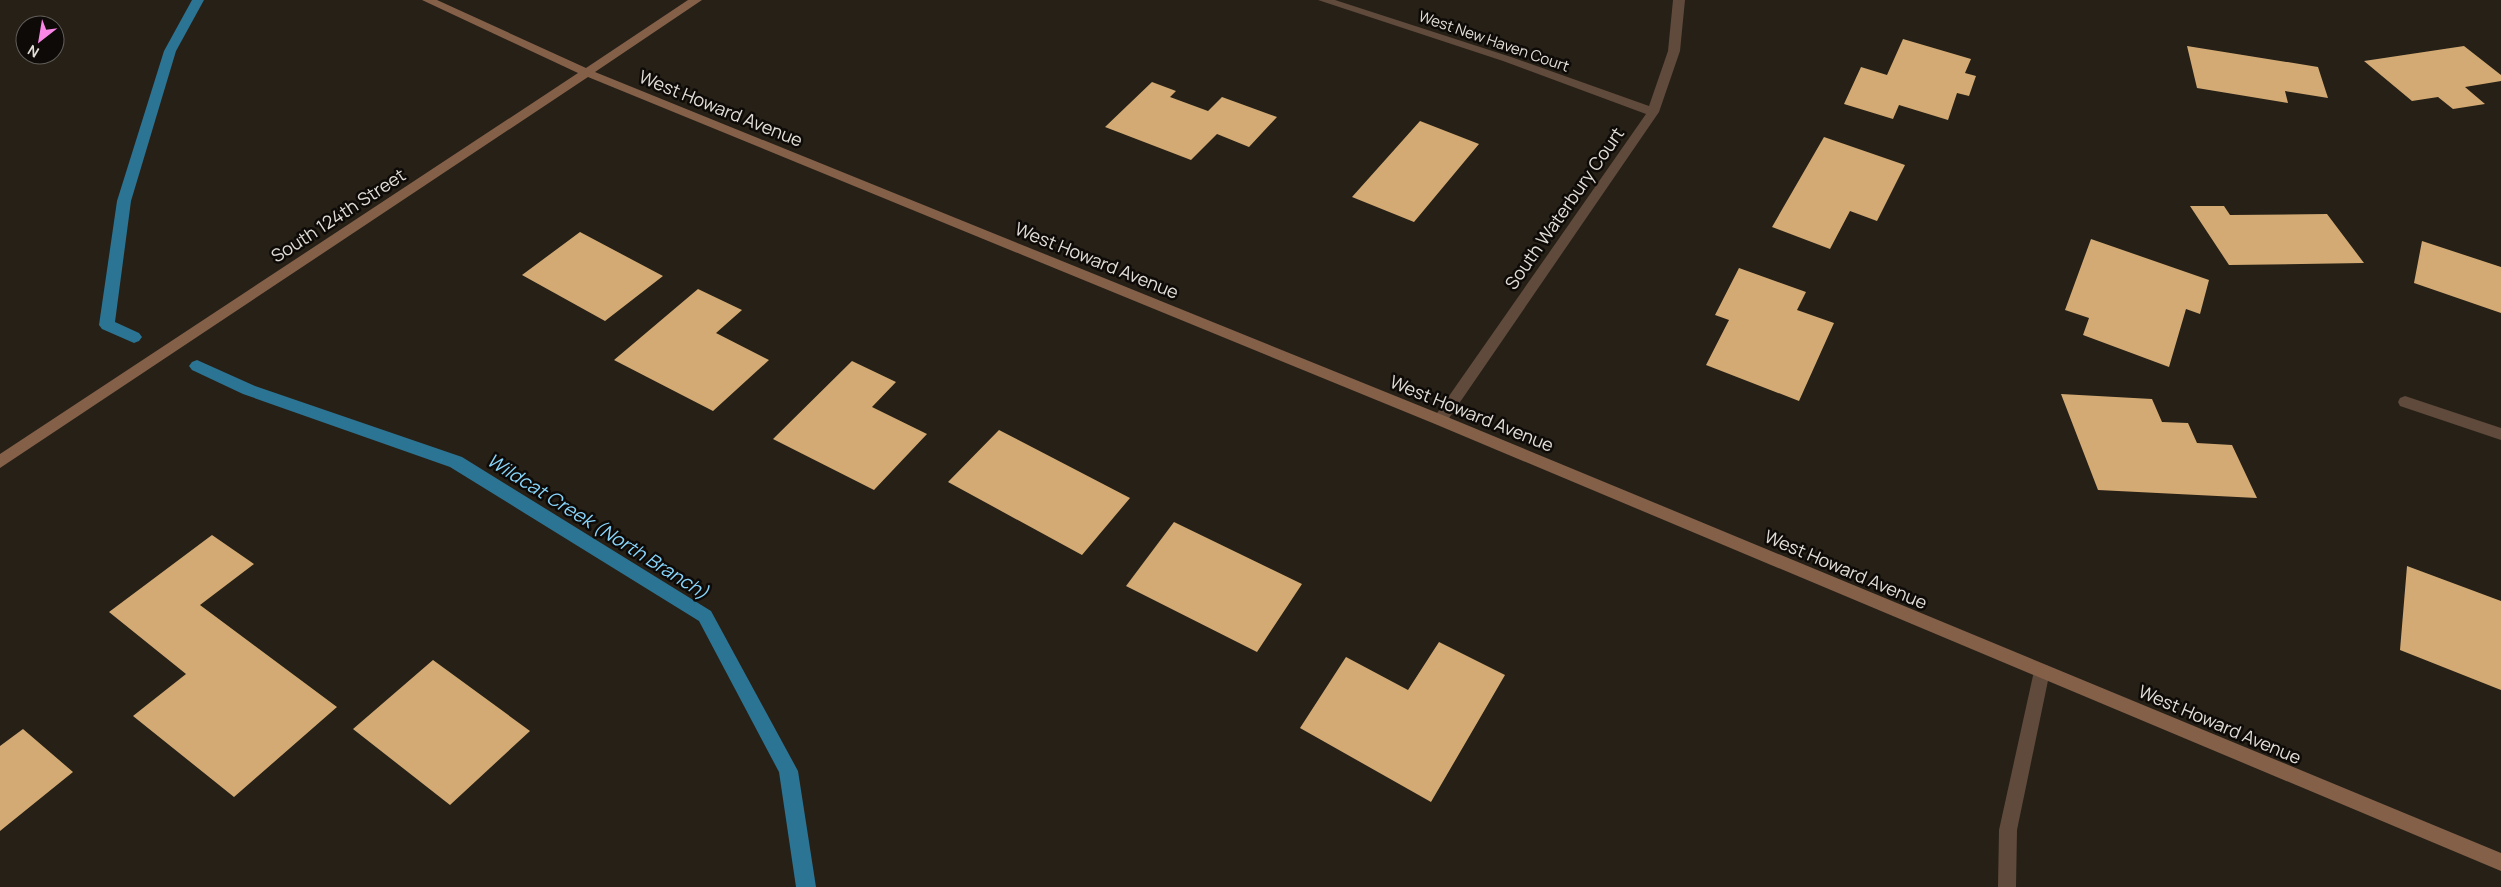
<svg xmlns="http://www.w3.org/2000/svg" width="2501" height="887" font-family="Manrope,sans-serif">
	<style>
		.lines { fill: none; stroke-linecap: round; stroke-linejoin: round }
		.stream { fill: #2c7494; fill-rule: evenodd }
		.building { fill: #d3aa73 }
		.lane { fill: #604a3b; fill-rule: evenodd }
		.street { fill: #604a3b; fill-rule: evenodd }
		.secondary { fill: #846049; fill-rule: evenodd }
		.labels { text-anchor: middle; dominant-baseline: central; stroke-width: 5; stroke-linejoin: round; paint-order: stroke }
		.far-street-label { font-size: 15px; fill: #e2ddd7; stroke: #0d0a07 }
		.street-label { font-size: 18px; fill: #e2ddd7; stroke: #0d0a07 }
		.water-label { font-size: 19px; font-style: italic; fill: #88d5fb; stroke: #0d0a07 }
	</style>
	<rect width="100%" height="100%" fill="#262017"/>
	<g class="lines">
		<!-- stream -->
		<path class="stream" d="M192,0H204L176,51L131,201L115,322L139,333L142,337L139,341L134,343L102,329L99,325L117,201L164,51Z
			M197,360L255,386L462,457L711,611L798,771L816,887H796L779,772L699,621L450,467L243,394L192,370L189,366L192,362Z"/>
	</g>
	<!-- building -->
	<path class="building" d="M1903,39L1971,59L1965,73L1976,76L1969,96L1957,93L1948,120L1899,105L1893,119L1844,104L1861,67L1887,75Z
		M2187,46L2318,67L2328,98L2285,91L2288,103L2197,88Z
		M2464,46L2501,75V81L2465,87L2485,104L2453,109L2438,97L2412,101L2364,61Z
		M1152,82L1176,91L1170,97L1208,111L1222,97L1277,117L1249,147L1217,134L1191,160L1105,127Z
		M1420,121L1479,144L1414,222L1352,197Z
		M1824,137L1905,165L1877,221L1850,211L1830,249L1772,227Z
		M2190,206H2224L2230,215L2327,214L2364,263L2229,265Z
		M580,232L663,276L605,321L522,275Z
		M2091,239L2209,280L2200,314L2186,309L2169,367L2083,335L2089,318L2065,310Z
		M2422,241L2501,267V313L2414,283Z
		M1739,268L1806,292L1797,310L1834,323L1799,401L1706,365L1729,320L1715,315Z
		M698,289L742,310L716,333L769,360L713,411L614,360Z
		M852,361L896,382L872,407L927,434L874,490L773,439Z
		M2061,394L2152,399L2162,422L2188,423L2197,443L2232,445L2257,498L2098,490Z
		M999,430L1130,498L1082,555L948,482Z
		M1174,522L1302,584L1257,652L1126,586Z
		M212,535L254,564L200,605L337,707L234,797L133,716L186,674L109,612Z
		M2407,566L2501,601V690L2400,650Z
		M1439,642L1505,675L1431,802L1300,728L1346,657L1408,690Z
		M433,660L530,731L450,805L353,729Z
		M23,729L73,772L0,831V746Z"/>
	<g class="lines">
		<!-- lane -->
		<path class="lane" d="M2042,664L2048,666L2050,671L2017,830L2016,887H1998L1999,830L2034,671L2036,666Z"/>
		<!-- street -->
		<path class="street" d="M1318,0H1335L1511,57L1649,106L1668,51L1673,0H1685L1680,51L1659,112L1445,424H1435L1433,420L1435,416L1646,114L1503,61Z
			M2405,396L2501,428V440L2400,406L2398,402L2400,398Z"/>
		<!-- secondary -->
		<path class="secondary" d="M422,0H437L586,68L688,0H702L595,72L1445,416L2501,853V871L1435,424L588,77L0,468V454L578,73Z"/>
	</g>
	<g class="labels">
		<!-- far-street labels -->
		<g class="far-street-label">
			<text transform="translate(1494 41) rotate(19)">West New Haven Court</text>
		</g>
		<!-- street labels -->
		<g class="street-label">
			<text transform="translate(721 108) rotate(22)">West Howard Avenue</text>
			<text transform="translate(1564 208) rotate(-55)">South Waterbury Court</text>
			<text transform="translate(338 215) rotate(-33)">South 124th Street</text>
			<text transform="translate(1097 260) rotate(22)">West Howard Avenue</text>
			<text transform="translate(1472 413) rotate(22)">West Howard Avenue</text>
			<text transform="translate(1846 569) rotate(23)">West Howard Avenue</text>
			<text transform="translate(2220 724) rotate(23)">West Howard Avenue</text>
		</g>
		<!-- water labels -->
		<g class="water-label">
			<text transform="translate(598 526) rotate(32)">Wildcat Creek (North Branch)</text>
		</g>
	</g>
	<!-- north arrow -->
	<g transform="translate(40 40) rotate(211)"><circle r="24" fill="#0d0a07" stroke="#625e5a"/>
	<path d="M0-4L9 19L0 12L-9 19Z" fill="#fa87e7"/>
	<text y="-8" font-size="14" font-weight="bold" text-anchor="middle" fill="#e2ddd7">N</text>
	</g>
</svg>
